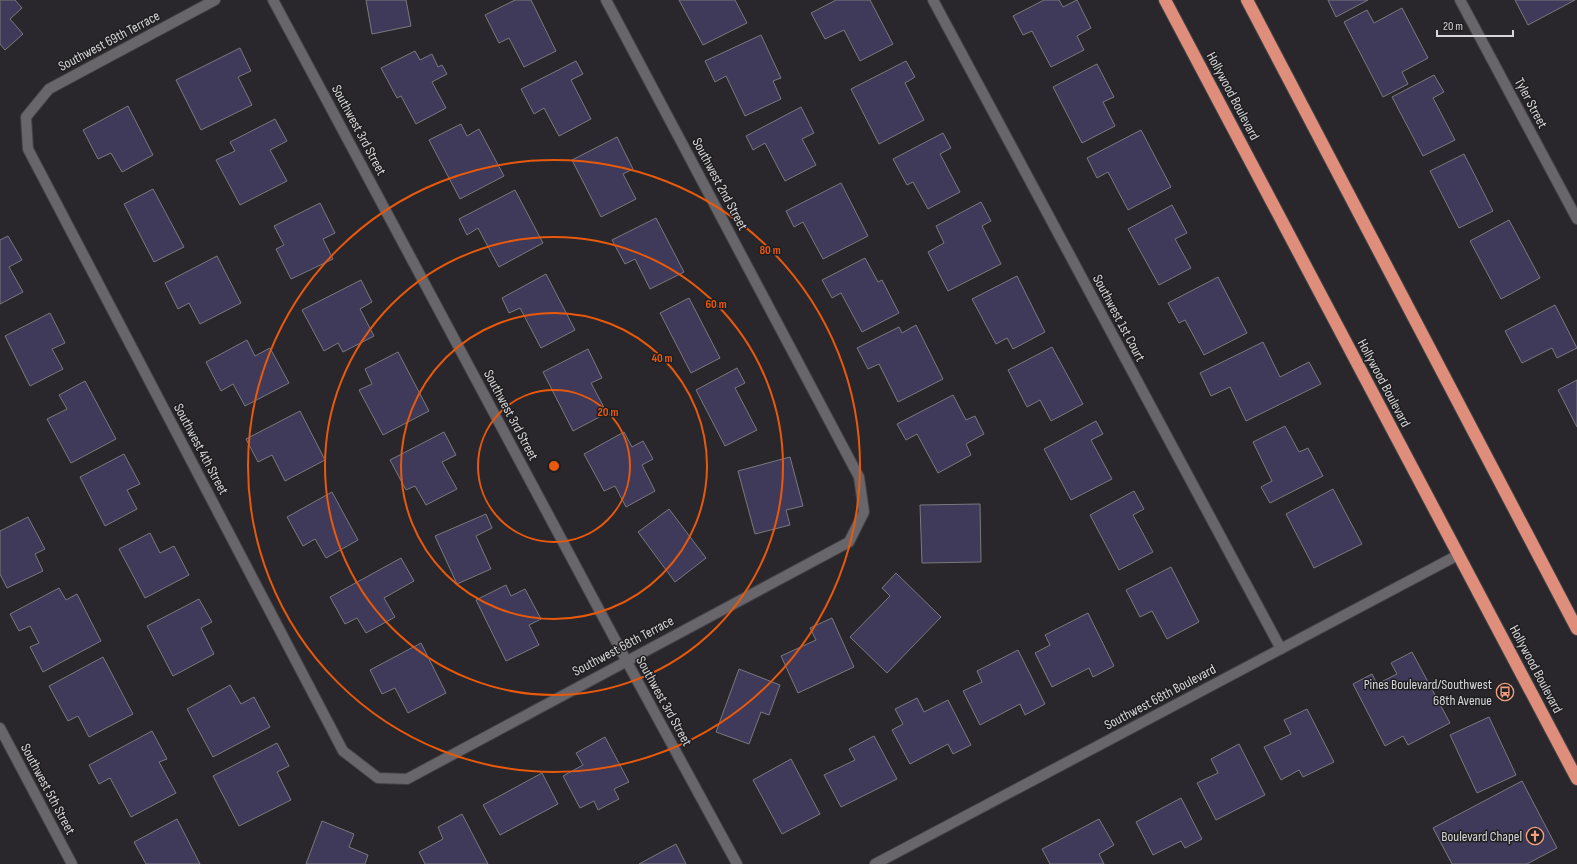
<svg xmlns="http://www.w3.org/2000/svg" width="1577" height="864" font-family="'Sofia Sans Condensed',sans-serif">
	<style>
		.building { fill: #3f3a59; stroke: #79797d }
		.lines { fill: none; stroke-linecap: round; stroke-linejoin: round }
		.street-casing { stroke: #444346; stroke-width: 12 }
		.highway-casing { stroke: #444346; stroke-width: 14 }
		.street { stroke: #68666a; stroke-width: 10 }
		.highway { stroke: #de8e7b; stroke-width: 12 }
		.ring { fill: none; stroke: #e8590c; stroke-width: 2 }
		.labels { text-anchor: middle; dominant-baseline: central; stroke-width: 3; stroke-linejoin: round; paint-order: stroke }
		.street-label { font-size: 14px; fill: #d7d6d8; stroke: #1f1e21 }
		.poi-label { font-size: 14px; fill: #d7d6d8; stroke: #1f1e21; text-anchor: end }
		.centre { fill: #e8590c; stroke: #1f1e21; stroke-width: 2 }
		.ring-label { font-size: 12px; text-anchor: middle; font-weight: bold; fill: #e8590c; stroke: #1f1e21; stroke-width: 3; stroke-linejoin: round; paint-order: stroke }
	</style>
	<rect width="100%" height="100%" fill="#29272b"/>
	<!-- building -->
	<path class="building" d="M0,0H15L22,8L10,19L23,34L5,50L0,44Z
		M366,0H406L411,26L372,34Z
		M515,0H531L556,51L524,67L509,38L499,43L485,15Z
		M679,0H735L747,23L703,45Z
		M836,0H870L893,44L860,61L844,30L825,39L811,13Z
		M1044,0H1059L1063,7L1077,0L1091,28L1077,36L1084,50L1051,67L1032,31L1023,35L1013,16Z
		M1328,0H1368L1336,17Z
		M1515,0H1575L1528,25Z
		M1402,8L1428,58L1402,72L1408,84L1383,97L1344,22L1367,10L1374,23Z
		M761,35L781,78L773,81L781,99L745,116L726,76L715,82L705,61Z
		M240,48L251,71L238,77L252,105L201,130L176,80Z
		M415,51L420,60L432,54L438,67L442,65L447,74L432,82L446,108L416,124L401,96L397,98L381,68Z
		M576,61L583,74L571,80L591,119L559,136L544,108L534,114L521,89Z
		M906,61L915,77L905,83L924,120L879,144L851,89Z
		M1097,64L1114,97L1103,102L1115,126L1082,143L1053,87Z
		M1434,75L1444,92L1433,98L1455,140L1423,156L1392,97Z
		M128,106L153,155L122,172L111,153L98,159L83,130Z
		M801,107L814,133L802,139L816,165L785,181L765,143L753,150L746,136Z
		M275,119L287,141L270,150L287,181L240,205L216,160L235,151L230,142Z
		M461,124L467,136L479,129L504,176L460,199L429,140Z
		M1141,130L1171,187L1128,210L1108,172L1097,178L1087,158Z
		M943,133L951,148L940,154L960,192L928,209L913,182L907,185L893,159Z
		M617,137L633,169L623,174L636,199L601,217L572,160Z
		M1464,154L1493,211L1459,228L1430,171Z
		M841,183L868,236L823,259L803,222L794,227L786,211Z
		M153,189L184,247L154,262L124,204Z
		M515,190L543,243L499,267L478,228L467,235L459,219Z
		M981,202L991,221L982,226L1001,264L948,291L928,252L944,243L936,226Z
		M320,203L335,233L323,239L333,259L291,279L276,249L284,245L274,226Z
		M1172,205L1187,233L1175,239L1191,268L1159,285L1128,229Z
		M656,218L684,272L650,289L635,259L625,264L612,240Z
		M1509,220L1540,278L1501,299L1470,241Z
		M8,236L22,260L9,267L23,292L0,304V240Z
		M217,256L241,303L200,324L189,303L178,309L165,283Z
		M865,258L878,282L882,280L899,313L862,332L841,293L832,298L822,280Z
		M546,274L575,330L541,348L520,308L509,313L502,298Z
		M1017,276L1045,332L1013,349L1007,338L996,344L972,299Z
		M1218,277L1247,333L1204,355L1185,320L1179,323L1168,303Z
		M361,280L372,302L360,309L374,336L343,352L338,343L324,351L302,310Z
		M689,298L720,358L691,373L660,313Z
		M1555,305L1577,348L1557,358L1552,348L1522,363L1505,331Z
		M50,313L65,343L52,349L63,369L30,386L5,336Z
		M916,325L943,379L898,402L879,364L868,369L857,348L899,327L902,333Z
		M247,340L255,356L270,348L289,383L245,406L233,384L221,391L206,362Z
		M1263,342L1280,377L1309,362L1321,384L1246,421L1230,387L1211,396L1200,373Z
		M1052,347L1083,404L1051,421L1040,400L1027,407L1008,370Z
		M588,349L602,378L591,383L607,413L573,431L543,372Z
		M398,352L429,411L383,435L359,390L372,384L365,369Z
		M737,368L745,383L735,388L757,430L725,446L696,390Z
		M1577,380V427L1558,390Z
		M85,381L116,439L71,463L47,419L67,409L59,395Z
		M953,395L966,420L975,416L984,434L966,444L971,455L938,473L917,434L906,440L897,424Z
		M300,411L325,460L285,481L272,455L258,462L246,439Z
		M1096,421L1103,434L1091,440L1112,479L1071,500L1044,449Z
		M1285,426L1299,452L1308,448L1323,476L1270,503L1261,487L1272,481L1253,442Z
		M444,432L456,455L442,462L457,489L426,505L415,486L406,490L390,460Z
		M624,432L632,447L643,441L653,459L642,465L655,491L626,507L615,486L604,491L584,454Z
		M124,454L140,484L127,490L137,509L105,526L80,477Z
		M790,457L803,506L786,510L790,525L755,534L738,471Z
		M1333,489L1362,544L1314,568L1286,514Z
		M1134,491L1144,509L1133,515L1153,552L1119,570L1090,515Z
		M332,492L358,540L326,558L315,539L303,546L287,517Z
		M980,504L981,562L922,563L920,505Z
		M669,509L706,558L675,582L638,532Z
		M486,514L492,528L476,536L491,569L457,584L435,536Z
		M28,517L45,549L35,554L43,571L7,588L0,574V531Z
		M150,533L160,553L174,546L189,575L145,598L119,549Z
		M401,558L414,581L384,598L395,617L366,633L357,618L345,624L330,597Z
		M1171,567L1199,622L1167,639L1152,611L1140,617L1126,590Z
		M896,573L941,617L887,673L850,637L890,596L882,588Z
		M506,585L511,596L525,589L541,619L529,625L539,645L506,661L476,600Z
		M59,588L66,600L77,594L101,641L43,672L30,647L39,643L30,626L19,631L10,614Z
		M199,599L212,622L201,628L214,654L173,676L147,626Z
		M1088,613L1114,666L1093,677L1089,668L1052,687L1035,653L1050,645L1045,635Z
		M832,618L854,667L798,693L781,656L816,640L810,628Z
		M421,643L446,693L408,713L395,688L382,694L370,670Z
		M1018,650L1045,704L1025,715L1020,704L980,725L963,691L982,682L977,671Z
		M1412,652L1450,723L1408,745L1403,736L1385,746L1353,684L1372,674L1377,684L1397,674L1391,663Z
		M103,657L133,714L89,737L78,716L68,721L49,686Z
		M739,669L780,685L769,715L761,712L749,744L716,732Z
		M230,685L241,704L254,697L270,727L213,757L187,709Z
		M917,698L924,712L948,700L971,745L953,754L948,744L910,764L892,730L903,724L895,709Z
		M1307,709L1334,762L1303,777L1299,770L1281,780L1264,747L1291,734L1284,720Z
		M1489,717L1516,775L1477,793L1450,735Z
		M152,731L167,759L159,762L176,793L131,817L110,778L99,784L89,765Z
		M874,736L897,779L841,807L824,775L855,760L849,749Z
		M605,737L629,782L614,789L619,799L598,810L594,801L580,808L563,776L583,765L576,753Z
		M277,743L289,766L277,772L291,800L239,826L213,776Z
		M1239,744L1265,795L1216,820L1197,783L1218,773L1211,759Z
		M791,759L820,814L782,834L753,780Z
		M542,773L558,804L500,835L483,805Z
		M1522,781L1557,848L1527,864H1452L1433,828Z
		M1181,798L1202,839L1185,848L1181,841L1153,855L1136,822Z
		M462,814L488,864H425L419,852L443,839L438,827Z
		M177,819L200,864H146L134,842Z
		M1099,819L1114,845L1099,854L1104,864H1050L1042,849Z
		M322,821L354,834L349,847L368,855L365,864H306Z
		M676,844L686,864H639Z"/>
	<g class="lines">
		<defs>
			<path id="street" d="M215,0L49,89L26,117L28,149L343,751L378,778L407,779L849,542L864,512L859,477L606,0
				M273,0L626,660L737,864
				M933,0L1281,649
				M1460,0L1577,219
				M0,728L72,864
				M875,864L1458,555"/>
			<path id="highway" d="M1165,0L1577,779
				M1247,0L1577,629"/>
		</defs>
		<!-- street casing -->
		<use href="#street" class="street-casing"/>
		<!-- highway casing -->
		<use href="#highway" class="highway-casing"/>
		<!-- street -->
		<use href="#street" class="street"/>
		<!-- highway -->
		<use href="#highway" class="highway"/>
	</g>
	<!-- distance rings -->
	<g class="ring">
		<circle cx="554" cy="466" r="76"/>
		<circle cx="554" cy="466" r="153"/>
		<circle cx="554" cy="466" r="229"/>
		<circle cx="554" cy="466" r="306"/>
	</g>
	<!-- icons -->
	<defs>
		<symbol id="bus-ring" viewBox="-11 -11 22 22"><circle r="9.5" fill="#1f1e21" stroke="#f2a080" stroke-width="1.5"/><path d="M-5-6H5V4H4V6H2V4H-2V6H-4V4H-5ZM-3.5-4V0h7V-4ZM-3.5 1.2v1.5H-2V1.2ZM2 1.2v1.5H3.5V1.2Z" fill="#f2a080"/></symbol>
		<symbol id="church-ring" viewBox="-11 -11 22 22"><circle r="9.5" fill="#1f1e21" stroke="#f2a080" stroke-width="1.5"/><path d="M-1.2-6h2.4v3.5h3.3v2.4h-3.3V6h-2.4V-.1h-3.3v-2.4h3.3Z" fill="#f2a080"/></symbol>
	</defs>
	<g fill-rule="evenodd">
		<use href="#bus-ring" x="1495" y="682" width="20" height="20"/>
		<use href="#church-ring" x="1525" y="826" width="20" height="20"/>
	</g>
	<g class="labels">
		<!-- street labels -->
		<g class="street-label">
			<text transform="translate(109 41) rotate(-28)">Southwest 69th Terrace</text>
			<text transform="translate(1233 96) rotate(62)">Hollywood Boulevard</text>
			<text transform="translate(1531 103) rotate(62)">Tyler Street</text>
			<text transform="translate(359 130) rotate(62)">Southwest 3rd Street</text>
			<text transform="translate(720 184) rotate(62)">Southwest 2nd Street</text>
			<text transform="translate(1119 318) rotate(62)">Southwest 1st Court</text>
			<text transform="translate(1384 383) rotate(62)">Hollywood Boulevard</text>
			<text transform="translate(511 415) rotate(62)">Southwest 3rd Street</text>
			<text transform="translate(201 449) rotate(62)">Southwest 4th Street</text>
			<text transform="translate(623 646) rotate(-28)">Southwest 68th Terrace</text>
			<text transform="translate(1536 669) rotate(62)">Hollywood Boulevard</text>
			<text transform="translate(1160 697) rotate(-28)">Southwest 68th Boulevard</text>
			<text transform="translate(664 701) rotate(61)">Southwest 3rd Street</text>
			<text transform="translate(48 789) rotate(62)">Southwest 5th Street</text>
		</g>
		<!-- poi labels -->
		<g class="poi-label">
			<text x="1492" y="684">Pines Boulevard/Southwest<tspan x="1492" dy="16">68th Avenue</tspan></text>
			<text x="1522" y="836">Boulevard Chapel</text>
		</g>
	</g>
	<circle cx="554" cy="466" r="6" class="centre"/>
	<g class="ring-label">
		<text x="770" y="254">80 m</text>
		<text x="716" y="308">60 m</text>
		<text x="662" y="362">40 m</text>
		<text x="608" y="416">20 m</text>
	</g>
	<!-- scale -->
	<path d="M1437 30v6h76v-6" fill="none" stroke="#d7d6d8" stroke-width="2"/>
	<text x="1443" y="30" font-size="12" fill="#d7d6d8" stroke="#1f1e21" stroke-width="3" paint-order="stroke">20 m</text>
</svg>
